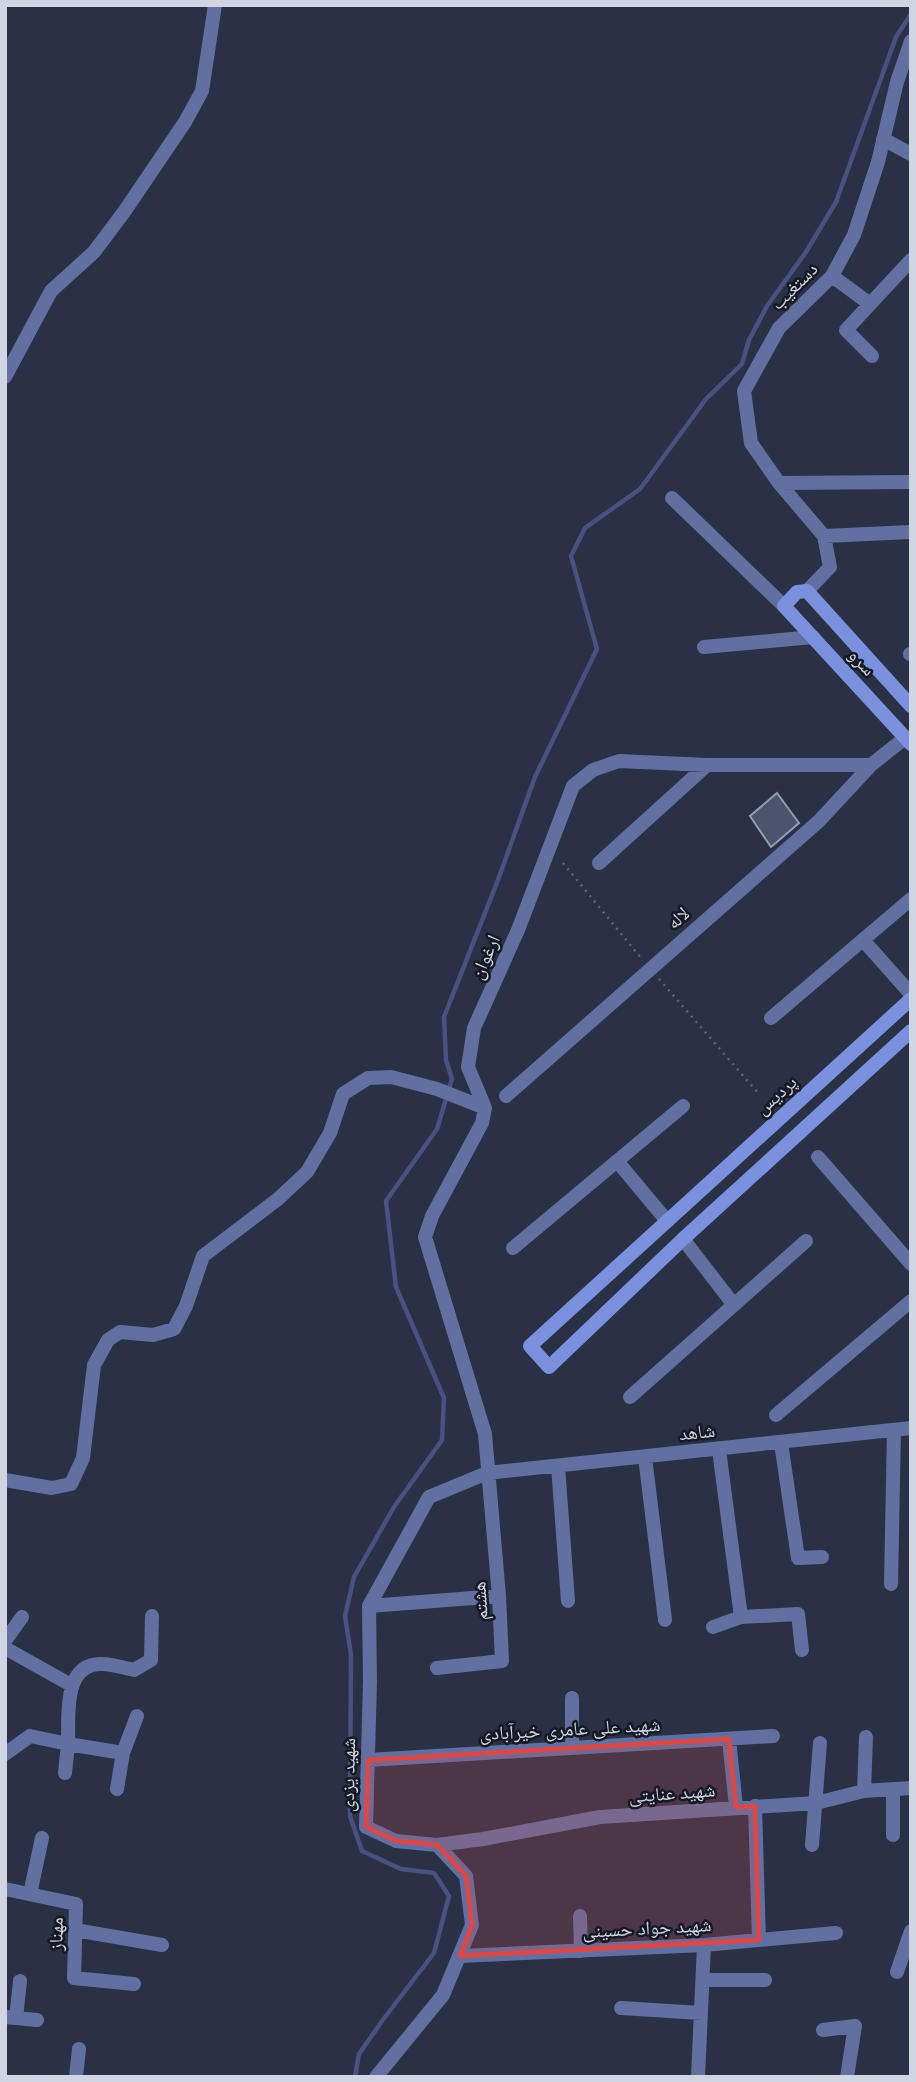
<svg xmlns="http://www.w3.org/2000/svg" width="916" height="2082" font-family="'Fira Sans','Noto Naskh Arabic',sans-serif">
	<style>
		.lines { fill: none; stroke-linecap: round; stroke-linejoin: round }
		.stream { stroke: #4a5080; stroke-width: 4.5 }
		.building { fill: #4c546b; stroke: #939bb5; stroke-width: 2 }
		.path { stroke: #5e6477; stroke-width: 2.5; stroke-dasharray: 2 5; stroke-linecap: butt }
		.street { stroke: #6170a0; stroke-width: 14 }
		.secondary { stroke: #7b91de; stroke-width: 14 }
		.marked { fill: #d54b4d; fill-opacity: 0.2; stroke: #d54b4d; stroke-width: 5; stroke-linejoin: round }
		.labels { text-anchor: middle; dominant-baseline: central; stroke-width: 5; stroke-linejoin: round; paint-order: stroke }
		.street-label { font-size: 19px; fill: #d1d5e3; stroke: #161923 }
	</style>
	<rect width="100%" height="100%" fill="#2a3146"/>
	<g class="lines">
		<!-- stream -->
		<path class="stream" d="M355,2077L359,2054L382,2021L434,1953L449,1896L434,1873L401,1869L362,1851L350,1816L351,1655L345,1616L354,1577L394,1507L442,1440L444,1398L396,1287L386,1201L437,1129L452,1079L446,1060L444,1017L498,880L535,777L597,649L571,556L585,528L640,489L706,399L742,364L749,340L767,306L806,252L836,202L896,37L911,14"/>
	</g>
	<!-- building -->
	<path class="building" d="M777,793L799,823L771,847L750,816Z"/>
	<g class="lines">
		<!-- path -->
		<path class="path" d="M563,863L641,958
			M659,979L759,1094"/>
		<!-- street -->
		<path class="street" d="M883,139L911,154
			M832,276L870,304
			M872,356L846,330L911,260
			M5,377L51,291L94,252L124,212L185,122L202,91L215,5
			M779,483L911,482
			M672,498L784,606
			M824,536L911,532
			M807,591L830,567L824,536L779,483L751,443L744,391L779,328L832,276L854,235L878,162L897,82L911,41
			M704,647L813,637
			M910,654H911
			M599,863L707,765
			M863,940L911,994
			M771,1018L911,899
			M506,1096L819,821L871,765
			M818,1157L911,1264
			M617,1161L667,1221
			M683,1239L734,1305
			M513,1248L683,1106
			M630,1397L806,1241
			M776,1415L911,1301
			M781,1443L798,1558L822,1557
			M719,1450L741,1617
			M645,1457L665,1620
			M558,1466L568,1601
			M5,1480L52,1488L71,1484L83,1458L94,1365L108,1340L120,1332L153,1335L174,1329L186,1306L203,1256L278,1199L307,1172L330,1133L343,1094L368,1078L391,1077L437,1089L485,1108
			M891,1584L894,1430
			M369,1606L499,1596
			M713,1627L741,1617L798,1614L802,1650
			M5,1641L22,1617
			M5,1648L71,1685
			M437,1668L502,1661L499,1596L485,1434L425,1237L432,1216L482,1123L485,1108L468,1067L474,1028L518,930L573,786L593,770L619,761L707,765H871L905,738
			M572,1698V1748
			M729,1739L736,1807
			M5,1754L30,1736L68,1744C69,1717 62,1663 102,1664C112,1664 124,1668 134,1670L151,1660L152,1616
			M368,1760L773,1736
			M65,1773L68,1744L123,1753
			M117,1789L123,1753L137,1716
			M864,1791L866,1737
			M755,1806L759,1940
			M893,1835V1790
			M437,1845L483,1839L600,1817L816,1803L864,1791L911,1788
			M812,1845L820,1743
			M5,1889L76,1904L74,1978L134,1984
			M30,1894L42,1838
			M580,1916L581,1951
			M75,1930L162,1945
			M460,1956L704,1945L836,1933
			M897,1972L911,1931
			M703,1980H765
			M621,2008L701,2013
			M5,2017L37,2020
			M16,2018L20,1981
			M823,2030L855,2026L847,2077
			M76,2077L79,2049
			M376,2077L443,1995L472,1925L466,1876L437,1845L396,1841L366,1827L370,1681L369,1606L429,1497L487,1473L911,1428
			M698,2077L704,1945"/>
		<!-- secondary -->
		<path class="secondary" d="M911,706L807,591L797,592L784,606L911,744
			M911,999L530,1346L549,1367L683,1239L911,1031"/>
	</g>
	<!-- marked area -->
	<path class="marked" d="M729,1739L736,1807L755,1806L759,1940L460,1956L472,1925L466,1876L437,1845L396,1841L366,1827L368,1760Z"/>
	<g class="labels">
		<!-- street labels -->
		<g class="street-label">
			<text transform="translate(794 286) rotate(-45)">دستغیب</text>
			<text transform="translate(862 662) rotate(47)">سرو</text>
			<text transform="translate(678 918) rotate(-41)">لاله</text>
			<text transform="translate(485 957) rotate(-66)">ارغوان</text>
			<text transform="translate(776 1095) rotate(-42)">پردیس</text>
			<text transform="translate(697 1432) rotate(-6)">شاهد</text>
			<text transform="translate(480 1601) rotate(-94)">هشتم</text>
			<text transform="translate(570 1729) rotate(-3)">شهید علی عامری خیرآبادی</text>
			<text transform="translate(348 1775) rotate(-89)">شهید یزدی</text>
			<text transform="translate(672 1793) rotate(-4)">شهید عنایتی</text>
			<text transform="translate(647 1928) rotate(-3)">شهید جواد حسینی</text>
			<text transform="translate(56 1934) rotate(-89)">مهناز</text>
		</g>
	</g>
	<!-- border -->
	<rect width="916" height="2082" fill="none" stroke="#d1d5e3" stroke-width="14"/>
</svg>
